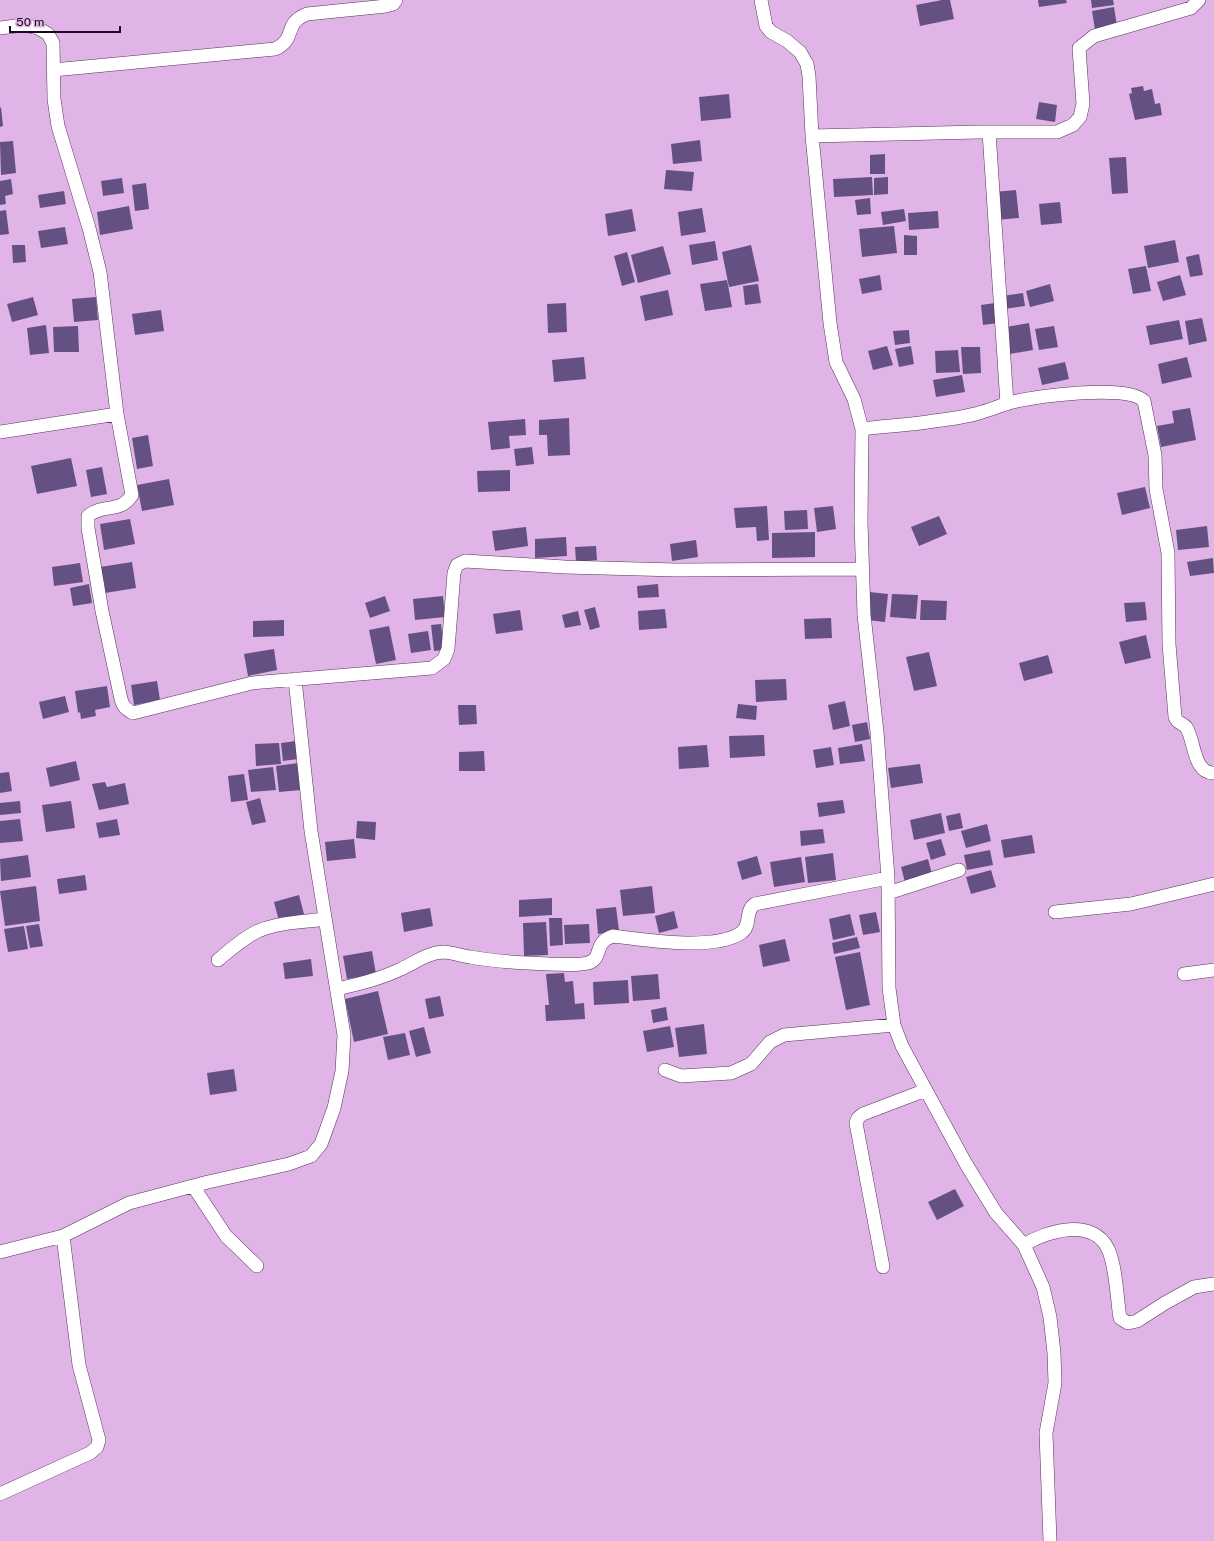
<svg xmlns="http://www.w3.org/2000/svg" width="1214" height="1541" font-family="'Public Sans',sans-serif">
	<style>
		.building { fill: #655083 }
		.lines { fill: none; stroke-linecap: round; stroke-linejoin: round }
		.street-casing { stroke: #57325c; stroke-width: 14 }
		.street { stroke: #fff; stroke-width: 13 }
	</style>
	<rect width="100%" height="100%" fill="#e0b4e6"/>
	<!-- building -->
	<path class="building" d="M942,0H950L954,19L920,26L916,5Z
		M1038,0H1066L1067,3L1039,7Z
		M1091,0H1113L1114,5L1092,8Z
		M1114,7L1117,26L1095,30L1092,11Z
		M1143,86L1144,91L1152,89L1155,104L1160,103L1162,115L1135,120L1129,94L1132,93L1131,88Z
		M729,94L731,118L701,121L699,97Z
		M1039,102L1057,105L1055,122L1036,119Z
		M1,107L3,126L0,127V108Z
		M700,140L702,161L673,164L671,144Z
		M13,141L16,173L1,175L0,142Z
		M885,154V174H870V155Z
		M1126,157L1128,193L1112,194L1109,158Z
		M666,170L694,172L692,191L664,189Z
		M872,177L873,195L834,197L833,179Z
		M888,177V194L874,195V178Z
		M122,178L124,193L103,196L101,181Z
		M11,179L13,194L5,196L6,204L0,205V181Z
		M146,183L149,209L135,211L132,185Z
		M1016,190L1019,218L997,220L994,192Z
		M64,191L66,204L40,208L38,195Z
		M870,198L871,214L857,215L855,200Z
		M1060,202L1062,223L1041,225L1039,204Z
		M129,206L133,229L100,235L97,212Z
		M702,208L706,232L681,236L678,212Z
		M632,209L636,231L608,236L605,214Z
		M904,209L906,221L883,225L881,212Z
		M6,210L9,234L0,235V211Z
		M938,211L939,228L909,230L908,213Z
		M894,226L897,253L862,257L859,229Z
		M65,227L68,244L41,248L38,231Z
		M904,235L917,236V255H904Z
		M1175,240L1179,262L1148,268L1144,246Z
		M715,241L718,260L692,265L689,245Z
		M12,245H25L26,262L13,263Z
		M751,245L759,281L729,287L722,252Z
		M663,246L671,274L638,283L631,255Z
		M627,252L635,282L622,286L614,256Z
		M1199,254L1203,275L1190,277L1186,257Z
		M1146,266L1151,291L1133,294L1128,269Z
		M880,275L882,290L862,294L859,279Z
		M1180,275L1186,295L1163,301L1157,282Z
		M727,280L732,307L705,311L700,284Z
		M758,284L761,303L745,305L743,286Z
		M1050,284L1054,301L1030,307L1026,291Z
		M668,290L673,315L645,321L640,296Z
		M1023,293L1025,306L1004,309L1002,296Z
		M33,297L38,315L12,322L7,304Z
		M96,297L98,320L74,322L72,299Z
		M566,303L567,332L548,333L547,304Z
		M995,303L998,323L983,325L981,305Z
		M161,310L164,331L135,335L132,314Z
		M1202,318L1207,341L1189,345L1185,321Z
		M1179,320L1183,339L1150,345L1146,326Z
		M1029,323L1033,350L1010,354L1006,327Z
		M46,325L49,353L30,355L27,328Z
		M78,326L79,352H54L53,327Z
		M1054,326L1058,347L1039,350L1035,329Z
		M909,330L910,343L895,345L893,331Z
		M887,346L893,365L873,370L868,351Z
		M911,346L914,364L899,367L895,349Z
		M961,347H980L981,373L963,374Z
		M958,350L960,372L936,373L935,351Z
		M584,357L586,379L554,382L552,360Z
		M1187,357L1192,377L1162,384L1158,364Z
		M1065,362L1069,379L1042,385L1038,368Z
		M962,375L965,392L936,397L933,380Z
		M1190,408L1196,440L1161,447L1157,426L1174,423L1172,411Z
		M569,418L570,455L548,456L547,435H539V420Z
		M525,419L526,435L509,436L510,448L491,450L488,422Z
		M148,435L153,466L137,469L132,438Z
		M532,447L534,464L516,466L514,449Z
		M71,458L77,486L37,494L31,466Z
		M102,467L107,494L91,497L86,470Z
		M510,470V491L478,492L477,471Z
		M169,479L174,505L142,511L137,485Z
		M1145,487L1150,508L1122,515L1117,493Z
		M767,506L769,540L757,541L756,527L736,528L734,508Z
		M833,506L836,529L817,532L814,508Z
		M807,510L808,529L785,530L784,511Z
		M939,516L947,534L919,546L911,527Z
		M130,519L135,544L104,550L100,524Z
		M1207,526L1209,547L1178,550L1176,530Z
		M526,527L528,546L495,551L492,531Z
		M815,532V557L772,558V533Z
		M566,537L567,556L535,558V539Z
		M696,540L698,557L672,561L670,544Z
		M596,546L597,560L576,562L575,547Z
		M1213,558L1214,573L1190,576L1187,562Z
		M132,562L136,588L105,593L100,567Z
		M80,563L83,582L54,586L52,567Z
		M89,584L92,603L73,606L70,588Z
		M658,584L659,597L638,598L637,586Z
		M869,592L888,594L885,622L867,620Z
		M892,594L918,595L916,619L890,617Z
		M385,596L390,611L370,618L365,603Z
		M443,596L445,617L415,620L413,599Z
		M921,600L947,601L946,620H920Z
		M1145,602L1147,620L1126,622L1124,603Z
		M595,607L600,627L590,630L584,610Z
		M665,609L667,628L639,630L638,611Z
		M520,610L523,630L496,634L493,614Z
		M578,611L581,625L565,628L562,615Z
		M831,618L832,638L805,639L804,619Z
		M284,620V636L253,637V621Z
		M441,624L444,650L434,651L431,625Z
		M389,626L396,660L376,664L369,630Z
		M428,631L431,650L411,653L408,634Z
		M1146,635L1151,658L1125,664L1119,642Z
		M274,649L277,670L248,676L244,654Z
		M929,652L937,686L914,691L906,657Z
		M1048,655L1053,673L1024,681L1019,663Z
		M786,679L787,700L756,702L755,680Z
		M157,681L160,700L134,705L131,685Z
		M107,686L110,707L95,710L96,716L81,719L80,712L78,713L75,691Z
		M65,696L69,712L43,719L39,702Z
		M845,701L850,726L833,730L828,705Z
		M738,704L757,706L756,720L736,718Z
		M458,705H476L477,724L459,725Z
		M867,722L870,739L855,742L852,725Z
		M764,735L765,756L730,758L729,736Z
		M296,741L298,759L283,761L281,743Z
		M279,743L281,764L256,766L255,744Z
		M862,744L865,761L840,764L838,748Z
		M707,745L709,767L679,769L678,747Z
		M831,747L834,765L816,768L813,750Z
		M484,751L485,771H459V752Z
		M76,761L80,780L50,787L46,768Z
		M298,763L301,790L279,792L276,766Z
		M920,764L923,783L891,788L888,768Z
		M273,767L276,790L251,792L248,770Z
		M9,772L12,791L0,793V773Z
		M244,774L248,800L231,802L228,776Z
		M105,782L107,787L125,783L129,804L99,810L92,784Z
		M260,798L266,822L252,825L246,802Z
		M843,800L845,813L819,817L817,803Z
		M20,801L21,813L0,815V803Z
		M71,801L75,828L46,832L42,805Z
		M941,813L945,833L914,840L910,820Z
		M960,813L963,828L949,831L946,816Z
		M20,819L23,841L0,843V821Z
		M117,819L120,835L99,838L96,823Z
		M357,821L376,822L375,840L356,838Z
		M987,824L991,841L966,848L961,831Z
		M823,829L825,843L801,846L800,831Z
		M1032,835L1035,853L1004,858L1001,840Z
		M354,839L356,858L327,861L325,842Z
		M941,839L946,855L931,860L926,843Z
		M990,850L993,865L967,870L964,855Z
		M833,853L836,880L808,883L805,857Z
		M28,855L31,877L1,881L0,859Z
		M757,856L762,874L742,880L737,862Z
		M801,857L805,882L774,887L770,862Z
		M928,859L933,878L906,886L901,867Z
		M991,870L996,887L971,894L966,877Z
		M85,875L87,890L59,894L57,879Z
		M36,886L40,921L5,926L0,891Z
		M652,886L655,913L623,916L620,890Z
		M299,895L304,914L279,921L274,902Z
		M552,898V915L519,917V900Z
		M616,907L619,931L598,934L596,909Z
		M430,908L433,926L404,932L401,913Z
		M674,911L678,928L659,933L655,916Z
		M876,912L880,932L863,935L859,915Z
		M850,914L855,935L833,940L829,919Z
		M549,918H562L563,945L550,946Z
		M546,922L548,955L524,956L523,923Z
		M39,924L43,946L30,948L26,926Z
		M589,924L590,943L565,944L564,925Z
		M24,926L28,949L8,952L4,929Z
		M857,937L860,948L834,954L832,943Z
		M785,939L790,961L763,967L759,945Z
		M372,951L376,974L347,979L343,956Z
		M860,952L870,1005L846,1010L835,957Z
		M311,959L313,976L285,979L283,963Z
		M564,973L565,982L573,981L575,1004L584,1003L585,1019L546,1021L545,1005H549L546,974Z
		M658,974L660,999L633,1001L631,976Z
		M628,980L629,1003L594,1005L593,982Z
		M378,991L388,1034L354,1042L345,999Z
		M440,996L444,1016L429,1019L425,999Z
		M666,1007L668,1020L653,1023L651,1010Z
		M704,1024L707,1054L679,1057L675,1028Z
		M670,1026L674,1047L647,1052L643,1031Z
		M424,1027L431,1053L416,1057L409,1031Z
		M405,1033L410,1055L388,1060L383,1037Z
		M234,1069L237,1091L210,1095L207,1073Z
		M955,1189L964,1206L937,1220L928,1202Z"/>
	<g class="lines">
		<defs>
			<path id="street" d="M761,0L766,26L771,32L787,41L800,52L807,64L809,76L812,136L830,323L836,362L854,399L862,429L861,522L864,615L877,732L888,878L889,988L894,1025L902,1046L966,1164L996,1213L1024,1245
				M0,28L23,25L38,28L48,34L53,43L54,99L58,126L89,228L100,272L117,414L132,495C120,514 103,503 88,516V528L102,611L121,699C123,707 126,709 133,713L252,683L432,668L444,659L448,649L454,573L457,565L465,561L565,567L677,570L862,569
				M53,70L275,49C298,38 282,24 307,14L386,6L393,4L396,0
				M989,132L1007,404
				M812,136L979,132H1057L1073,125L1080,117L1083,104L1079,48L1094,36L1191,8L1199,0
				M862,429C886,426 910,425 934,421C950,419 967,417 982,412C991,410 999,406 1008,403C1033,397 1127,383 1144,401L1155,455L1156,489L1168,553L1169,644L1175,717C1177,723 1182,723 1186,727C1195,740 1193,774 1214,773
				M0,432L117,414
				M888,893L959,870
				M1055,912L1131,904L1214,884
				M218,960C230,950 243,938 258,931C279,922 303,922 325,919
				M1184,974L1214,970
				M337,989C359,984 380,979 401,969C415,963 426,953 443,952C451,952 461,956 470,957C496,962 522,963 549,964C562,964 576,966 588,963C604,958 592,943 613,936C645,940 714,951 741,933C752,926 744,911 755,904L888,878
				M665,1070L681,1076L731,1073L751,1064L770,1042L784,1035L894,1025
				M193,1186L226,1236L257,1266
				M0,1252L63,1236L129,1203L208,1182L289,1164L311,1156L321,1144L334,1108L342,1071L344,1035L311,831L295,679
				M883,1267L856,1123L858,1118L863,1114L926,1090
				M0,1494L90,1453L97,1447L99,1440L79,1365L63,1236
				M1050,1541L1046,1433L1055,1383L1054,1353L1050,1317L1043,1287L1024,1245C1046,1231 1093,1217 1108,1249C1116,1265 1117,1300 1120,1318L1128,1323L1137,1321L1165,1303L1194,1287L1214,1284"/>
		</defs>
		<!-- street casing -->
		<use href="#street" class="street-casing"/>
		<!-- street -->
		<use href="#street" class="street"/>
	</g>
	<!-- scale -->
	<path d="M10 26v6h110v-6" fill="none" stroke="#18091a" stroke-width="2"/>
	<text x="16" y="26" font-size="12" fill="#18091a" stroke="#e0b4e6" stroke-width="3" paint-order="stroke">50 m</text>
</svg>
